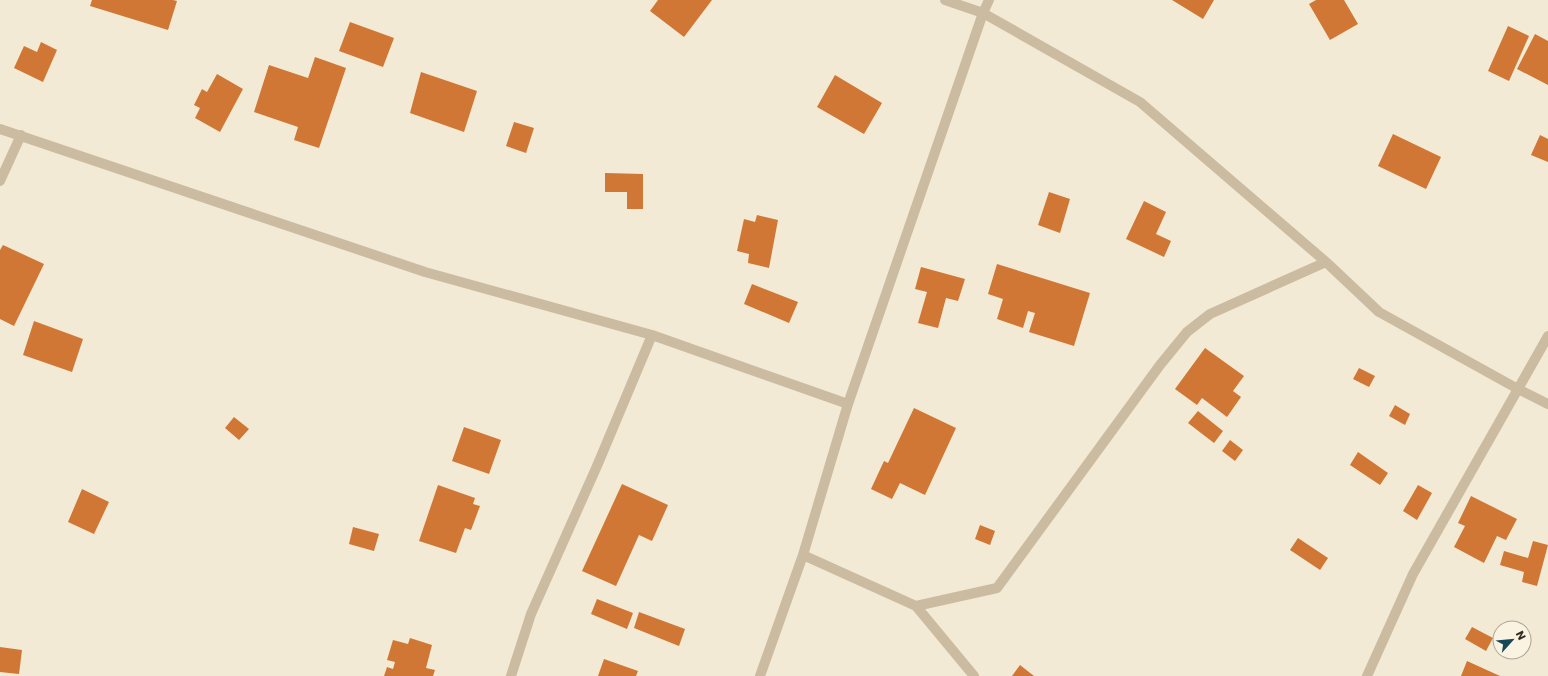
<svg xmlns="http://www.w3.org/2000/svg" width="1548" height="676" font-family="Poppins,sans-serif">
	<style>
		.building { fill: #d07735 }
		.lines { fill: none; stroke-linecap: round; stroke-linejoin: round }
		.minor { stroke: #cbbba0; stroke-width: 10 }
	</style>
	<rect width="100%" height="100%" fill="#f2ead4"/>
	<!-- building -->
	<path class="building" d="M92,0H173L177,1L168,30L90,6Z
		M658,0H712L684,37L650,11Z
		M1172,0H1214L1203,19Z
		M1316,0H1344L1358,24L1330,40L1309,4Z
		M350,22L394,38L383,67L339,51Z
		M1508,26L1529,36L1509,81L1488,71Z
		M1535,34L1548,41V85L1517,69Z
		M41,42L57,50L43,82L14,68L24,46L37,52Z
		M315,57L346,68L319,148L294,140L298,127L254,112L269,65L308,78Z
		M421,72L477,91L464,132L410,113Z
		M217,74L243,89L220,132L195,118L200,108L194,105L202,89L207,92Z
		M835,75L882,103L864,134L817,107Z
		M514,122L534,128L526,153L506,146Z
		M1393,134L1441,157L1426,189L1378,166Z
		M1540,135L1548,139V162L1531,155Z
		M605,173L643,174V209H627V192H605Z
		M1049,192L1070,199L1060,233L1038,225Z
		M1144,201L1166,212L1156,234L1171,241L1164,257L1126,239Z
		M757,215L778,220L769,268L748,263L749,254L737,251L744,219L755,222Z
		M3,245L44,264L14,326L0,319V250Z
		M997,264L1090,293L1074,346L1029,332L1035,313L1028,311L1023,328L997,319L1003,299L988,294Z
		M921,267L965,279L958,301L946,298L938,328L918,323L927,292L915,289Z
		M752,284L798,302L789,323L744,304Z
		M34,321L83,339L72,372L23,355Z
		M1205,348L1244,376L1233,391L1241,397L1227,417L1202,398L1197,405L1175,389Z
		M1359,368L1375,376L1369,387L1353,379Z
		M1395,405L1410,414L1405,425L1389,416Z
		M914,408L956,428L925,495L900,483L892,499L871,489L884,461L888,463Z
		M1198,411L1223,431L1214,443L1188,423Z
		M234,417L249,429L239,440L225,428Z
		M464,427L501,440L489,474L452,461Z
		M1230,440L1243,450L1235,461L1222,451Z
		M1358,452L1388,473L1380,485L1350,465Z
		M622,484L668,505L652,541L639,535L616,586L582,571Z
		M438,485L475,498L473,504L480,506L471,530L465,528L456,553L419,541Z
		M1418,485L1432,493L1417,520L1403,511Z
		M82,489L109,502L94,534L68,522Z
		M1471,496L1517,519L1506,540L1497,536L1484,563L1454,547L1465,526L1458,523Z
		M980,525L995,531L990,545L975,539Z
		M353,527L379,534L374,551L349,544Z
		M1298,538L1328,558L1320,570L1290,550Z
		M1533,541L1548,545L1537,586L1522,582L1524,572L1500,565L1504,551L1528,558Z
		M597,599L633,613L627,629L591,614Z
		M639,612L685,629L679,646L634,628Z
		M1472,627L1493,638L1486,651L1465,639Z
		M410,638L432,645L426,668L435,670L433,676H384L387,667L393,669L395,662L387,660L393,640L408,644Z
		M0,647L22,650L19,674L0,672Z
		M604,659L638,671L636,676H598Z
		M1467,661L1500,676H1461Z
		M1020,665L1034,676H1012Z"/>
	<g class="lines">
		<!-- minor -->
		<path class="minor" d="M945,0L983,13L1140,102L1326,262L1379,312L1518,389L1548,404
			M0,129L425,272L652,335L848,404
			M0,181L21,135
			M803,555L916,606L974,676
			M916,606L997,588L1160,365L1187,332L1210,314L1326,262
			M511,676L531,614L597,466L652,335
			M760,676L803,555L848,404L983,13L989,0
			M1367,676L1413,574L1548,336"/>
	</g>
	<!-- north arrow -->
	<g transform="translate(1512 640) rotate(63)"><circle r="19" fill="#faf3e1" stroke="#aba395"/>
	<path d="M0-3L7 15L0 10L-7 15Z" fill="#174858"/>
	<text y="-6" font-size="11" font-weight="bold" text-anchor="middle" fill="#342c24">N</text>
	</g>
</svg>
